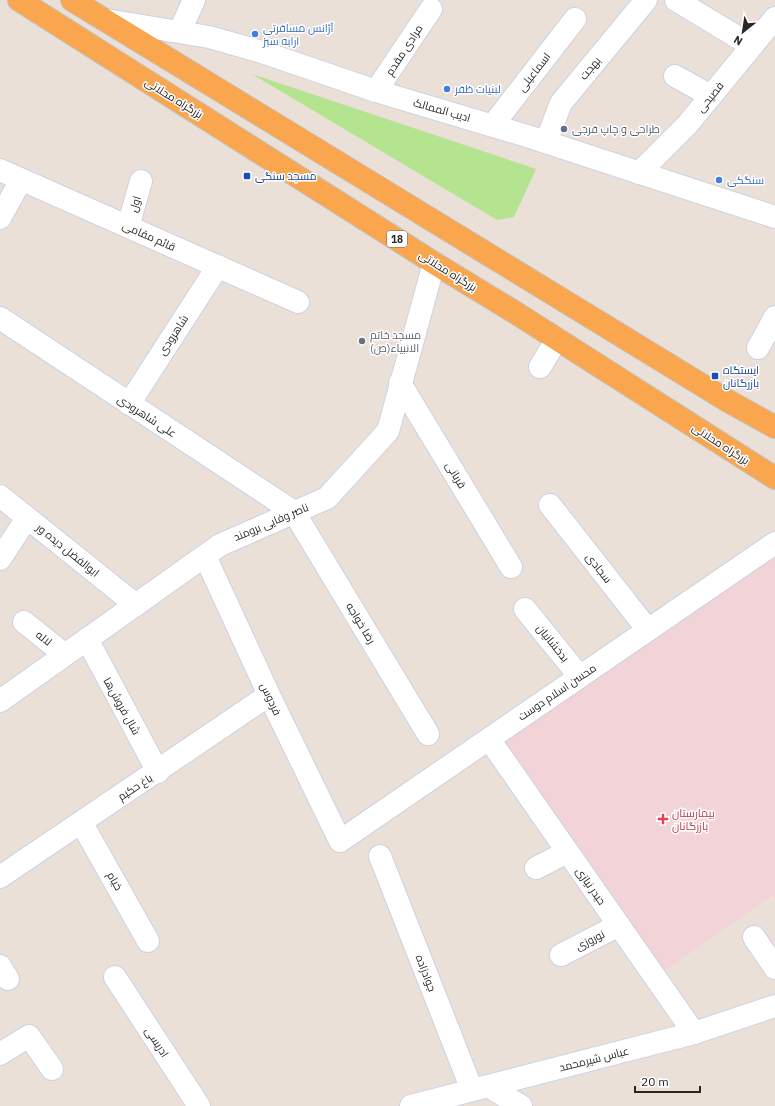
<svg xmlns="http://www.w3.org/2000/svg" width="775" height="1106" font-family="'IBM Plex Sans',Cairo,sans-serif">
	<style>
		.medical { fill: #f2d3d7 }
		.green { fill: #b4e490 }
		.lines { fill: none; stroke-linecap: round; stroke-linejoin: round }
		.minor-casing { stroke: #ccd2e1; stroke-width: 24 }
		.tertiary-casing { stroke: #ccd2e1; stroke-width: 24 }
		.secondary-casing { stroke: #ccd2e1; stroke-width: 24 }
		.trunk-casing { stroke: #c3c3c3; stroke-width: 24 }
		.minor { stroke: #fff; stroke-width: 22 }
		.tertiary { stroke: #fff; stroke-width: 22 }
		.secondary { stroke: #fff; stroke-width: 22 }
		.trunk { stroke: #faa64e; stroke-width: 22 }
		.shop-dot { fill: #3f7fe0; stroke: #fff; stroke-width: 1.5 }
		.service-dot { fill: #5c6f8a; stroke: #fff; stroke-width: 1.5 }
		.transit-dot { fill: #1a4fb4; stroke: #fff; stroke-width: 1.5 }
		.worship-dot { fill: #6b7280; stroke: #fff; stroke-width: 1.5 }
		.health-dot { fill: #e0444e; stroke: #fff; stroke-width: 1.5 }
		.labels { text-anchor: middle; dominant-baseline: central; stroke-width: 3; stroke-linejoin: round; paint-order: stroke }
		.shield { fill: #fff; stroke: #686868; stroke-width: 1 }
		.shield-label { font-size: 10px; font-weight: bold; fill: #272727 }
		.shop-label { font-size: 11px; fill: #366cbe; stroke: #fff; text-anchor: start }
		.street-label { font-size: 11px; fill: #272727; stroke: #fff }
		.service-label { font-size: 11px; fill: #4e5e75; stroke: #fff; text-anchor: start }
		.transit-label { font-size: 11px; fill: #164399; stroke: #fff; text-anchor: start }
		.worship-label { font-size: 11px; fill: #5b616d; stroke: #fff; text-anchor: start }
		.health-label { font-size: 11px; fill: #be3a42; stroke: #fff; text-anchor: start }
	</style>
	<rect width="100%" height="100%" fill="#eae0d7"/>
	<!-- medical -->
	<path class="medical" d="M775,548V900L773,895L660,974L498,744Z"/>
	<!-- green -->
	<path class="green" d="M252,74L536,169L514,217L497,220Z"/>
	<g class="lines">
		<defs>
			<path id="minor" d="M676,0L752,46
				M180,31L194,0
				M675,76L711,96
				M376,91L431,9
				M493,125L575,19
				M546,142L561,103L646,0
				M0,170L298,302
				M639,173L687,125L775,18
				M0,218L21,180
				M128,227L141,181
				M0,318L294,512L428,734
				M758,348L775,317
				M540,367L557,339
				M400,383L511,567
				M129,404L218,266
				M0,496L136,605
				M550,505L648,630
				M205,556L269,695L340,841L775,543
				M0,559L27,518
				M525,609L580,677
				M24,622L64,654
				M87,639L158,772
				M489,739L694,1033
				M81,822L148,941
				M380,856L472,1090
				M536,868L567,852
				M0,877L269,695
				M754,937L775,968
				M561,955L619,925
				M0,966L8,979
				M115,977L199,1106
				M0,1054L29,1036L52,1069
				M488,1086L521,1106"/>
			<path id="tertiary" d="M0,701L220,545L327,498L388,431L434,263
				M411,1106L694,1033L775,1006"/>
			<path id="secondary" d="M106,20L209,37L262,52L376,91L527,136L775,217"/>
			<path id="trunk" d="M19,0L434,263L516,313L775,478
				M72,0L728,401L775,427"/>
		</defs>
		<!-- minor casing -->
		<use href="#minor" class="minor-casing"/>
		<!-- tertiary casing -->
		<use href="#tertiary" class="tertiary-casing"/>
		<!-- secondary casing -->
		<use href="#secondary" class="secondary-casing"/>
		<!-- trunk casing -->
		<use href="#trunk" class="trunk-casing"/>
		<!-- minor -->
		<use href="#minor" class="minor"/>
		<!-- tertiary -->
		<use href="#tertiary" class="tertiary"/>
		<!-- secondary -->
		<use href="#secondary" class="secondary"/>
		<!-- trunk -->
		<use href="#trunk" class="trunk"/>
	</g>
	<!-- markers -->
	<g class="shop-dot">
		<circle cx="255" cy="34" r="4"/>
		<circle cx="447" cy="89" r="4"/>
		<circle cx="719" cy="180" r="4"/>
	</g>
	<circle class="service-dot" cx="564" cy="129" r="4"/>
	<g class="transit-dot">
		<rect x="243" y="172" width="8" height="8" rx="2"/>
		<rect x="711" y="372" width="8" height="8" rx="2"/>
	</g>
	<circle class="worship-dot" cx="362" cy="341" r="4"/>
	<path class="health-dot" d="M661 813h4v4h4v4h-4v4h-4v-4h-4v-4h4z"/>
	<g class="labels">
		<!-- shield labels -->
		<rect class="shield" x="387" y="231" width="20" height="16" rx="3"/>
		<g class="shield-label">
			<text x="397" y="239">18</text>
		</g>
		<!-- shop labels -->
		<g class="shop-label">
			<text x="263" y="28">آژانس مسافرتی<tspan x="263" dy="13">ارابه سبز</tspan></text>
			<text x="455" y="89">لبنیات ظفر</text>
			<text x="727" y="180">سنگکی</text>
		</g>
		<!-- street labels -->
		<g class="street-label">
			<text transform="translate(404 50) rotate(-57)">مرادی مقدم</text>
			<text transform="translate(590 68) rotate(-50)">بهجت</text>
			<text transform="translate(534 72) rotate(-52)">اسماعیلی</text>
			<text transform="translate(710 97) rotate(-51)">فصیحی</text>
			<text transform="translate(174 98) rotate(32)">بزرگراه محلاتی</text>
			<text transform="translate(442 110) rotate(16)">ادیب الممالک</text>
			<text transform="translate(135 204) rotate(-73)">اول</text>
			<text transform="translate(149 236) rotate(24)">قائم مقامی</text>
			<text transform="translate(448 271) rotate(32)">بزرگراه محلاتی</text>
			<text transform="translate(173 335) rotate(-57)">شاهرودی</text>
			<text transform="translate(147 416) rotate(33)">علی شاهرودی</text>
			<text transform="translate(721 444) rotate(33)">بزرگراه محلاتی</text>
			<text transform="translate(456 475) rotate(59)">قربانی</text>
			<text transform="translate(271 522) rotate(-23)">ناصر وفایی برومند</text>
			<text transform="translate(68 550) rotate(39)">ابوالفضل دیده ور</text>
			<text transform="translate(599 568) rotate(52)">سجادی</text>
			<text transform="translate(361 623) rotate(59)">رضا خواجه</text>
			<text transform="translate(44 638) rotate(39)">لاله</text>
			<text transform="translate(553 643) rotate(51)">بدخشانیان</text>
			<text transform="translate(557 692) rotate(-34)">محسن اسلام دوست</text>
			<text transform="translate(271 699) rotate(65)">فردوس</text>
			<text transform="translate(122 706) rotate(61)">شال فروش‌ها</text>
			<text transform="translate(135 787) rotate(-33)">باغ حکیم</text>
			<text transform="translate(115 881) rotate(61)">خیام</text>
			<text transform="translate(591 886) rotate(55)">حیدر نیازی</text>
			<text transform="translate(590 940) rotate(-27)">نوروزی</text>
			<text transform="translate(426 973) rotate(69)">جوادزاده</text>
			<text transform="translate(157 1042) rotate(57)">ادریسی</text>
			<text transform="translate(594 1059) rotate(-14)">عباس شیرمحمد</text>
		</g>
		<!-- service labels -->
		<g class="service-label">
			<text x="572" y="129">طراحی و چاپ فرجی</text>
		</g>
		<!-- transit labels -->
		<g class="transit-label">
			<text x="255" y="176">مسجد سنگی</text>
			<text x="723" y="370">ایستگاه<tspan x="723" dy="13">بازرگانان</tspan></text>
		</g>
		<!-- worship labels -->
		<g class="worship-label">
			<text x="370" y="335">مسجد خاتم<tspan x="370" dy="13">الانبیاء(ص)</tspan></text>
		</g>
		<!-- health labels -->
		<g class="health-label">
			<text x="672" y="813">بیمارستان<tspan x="672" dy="13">بازرگانان</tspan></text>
		</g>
	</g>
	<!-- north arrow -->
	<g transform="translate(743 32) rotate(210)" stroke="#ffffff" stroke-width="3" paint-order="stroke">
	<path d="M0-3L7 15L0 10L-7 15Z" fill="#272727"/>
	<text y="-6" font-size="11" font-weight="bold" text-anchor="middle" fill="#272727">N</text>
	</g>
	<!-- scale -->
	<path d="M635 1086v6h65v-6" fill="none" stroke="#272727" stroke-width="2"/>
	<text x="641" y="1086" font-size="12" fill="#272727" stroke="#ffffff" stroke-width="3" paint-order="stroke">20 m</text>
</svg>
